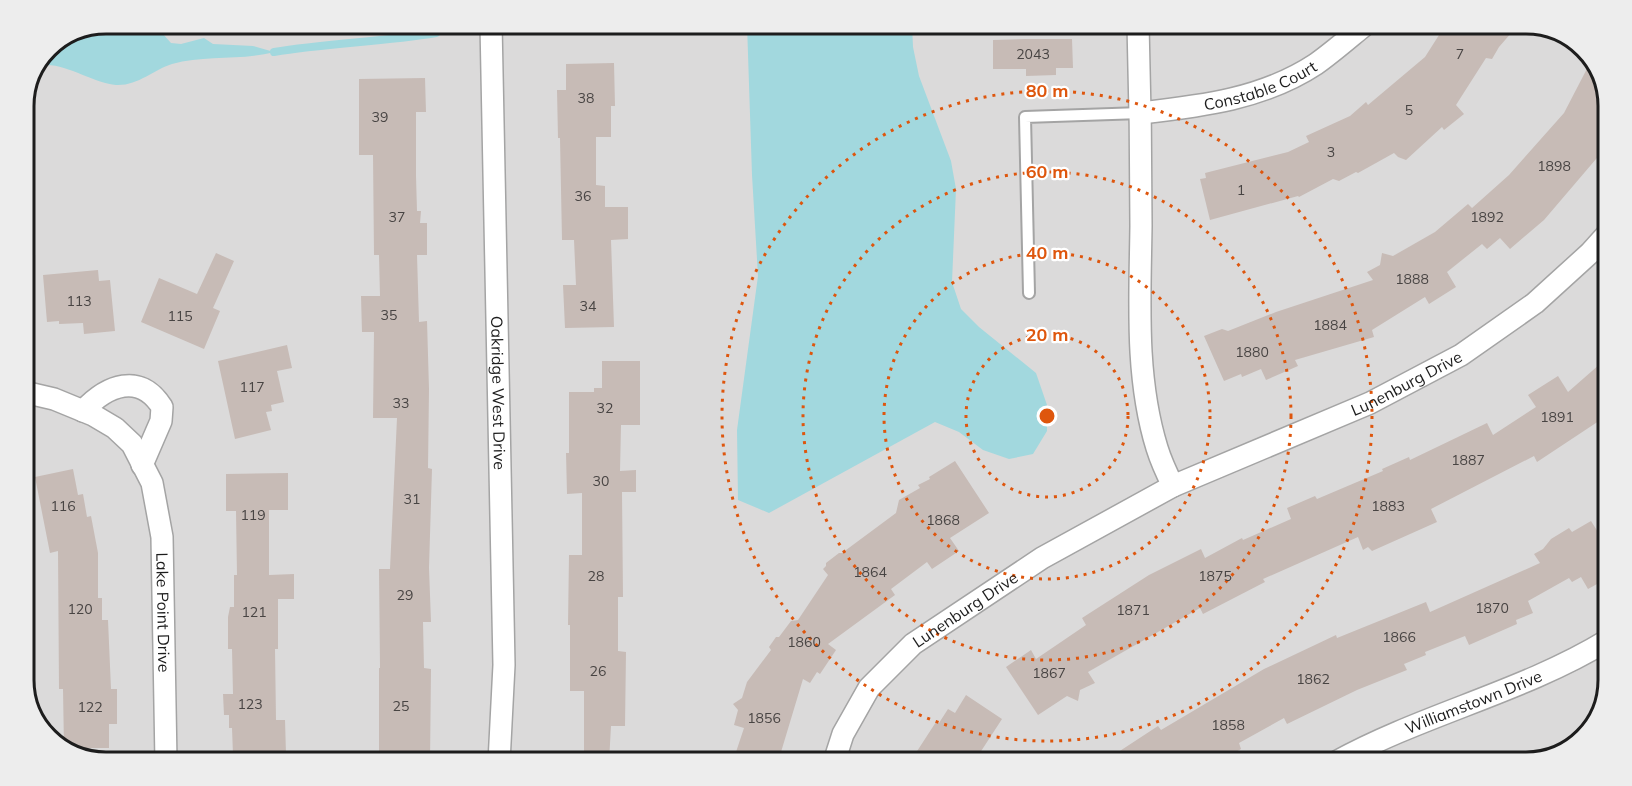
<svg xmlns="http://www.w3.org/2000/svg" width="1632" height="786" font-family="Mulish,sans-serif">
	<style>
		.residential { fill: #dbdada }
		.water { fill: #a2d8de }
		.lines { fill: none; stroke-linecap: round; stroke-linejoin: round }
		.stream { stroke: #a2d8de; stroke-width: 8 }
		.building { fill: #c7bbb6 }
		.service-casing { stroke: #a4a4a4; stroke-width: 14 }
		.minor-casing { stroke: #a4a4a4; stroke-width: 24 }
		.service { stroke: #fff; stroke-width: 10 }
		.minor { stroke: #fff; stroke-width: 21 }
		.ring { fill: none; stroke: #de560d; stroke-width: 3; stroke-dasharray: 3 6 }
		.labels { text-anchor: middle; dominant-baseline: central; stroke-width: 4.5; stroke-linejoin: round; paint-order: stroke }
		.number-label { font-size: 14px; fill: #484443 }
		.street-label { font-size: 16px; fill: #1d1d1d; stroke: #fff }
		.rim { fill: none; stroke: #1d1d1d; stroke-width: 3 }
		.centre { fill: #de560d; stroke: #fff; stroke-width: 3 }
		.ring-label { font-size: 18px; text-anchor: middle; font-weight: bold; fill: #de560d; stroke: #fff; stroke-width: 4.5; stroke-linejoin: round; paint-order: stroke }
	</style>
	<rect width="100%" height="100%" fill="#efe9e3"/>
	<!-- residential -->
	<path class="residential" d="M106,24H1526L1562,32L1594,61L1608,101V680L1600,716L1571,748L1526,762H106L70,754L38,726L24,686V101L48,48Z"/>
	<!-- water -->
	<path class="water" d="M106,24H154L171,43L181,44L204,38L213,44L253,46L274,52C241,61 205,55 172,64C153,70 138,86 116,85C95,84 60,60 40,66L48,48Z
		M747,24H912L913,47L919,76L951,161L956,189L952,282L961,309L979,327L1036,373L1047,405V431L1033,454L1009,459L983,450L959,432L935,422L769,513L738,500L737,430L758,276L752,175Z"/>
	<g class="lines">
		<!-- stream -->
		<path class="stream" d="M540,26L549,24
			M274,52C328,43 382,42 436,33"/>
	</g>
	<!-- building -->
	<path class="building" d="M1446,24H1519L1499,47L1492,59L1486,58L1456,105L1464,114L1444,130L1442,127L1406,160L1398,157L1394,153L1358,173L1356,172L1339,181L1333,179L1299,197L1298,196L1210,220L1200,179L1206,178L1205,173L1288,152L1309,142L1306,136L1350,116L1366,102L1368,105L1425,57Z
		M1025,39H1072L1073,68H1056V75L1026,76V69H993V40Z
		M1592,59L1608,101V145L1544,220L1510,249L1500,238L1487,249L1482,244L1447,272L1456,287L1429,304L1425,297L1372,330L1374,337L1295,360L1298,366L1266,380L1261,369L1242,377L1241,374L1224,381L1204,336L1222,329L1228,331L1276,312L1373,280L1367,272L1380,265L1382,253L1393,256L1435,232L1468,204L1472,208L1509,175L1564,113Z
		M614,63L615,106H611V137H596V185L605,186V207H628V239L611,240L614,327L565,328L563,285H576L574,240H562L560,138H558L557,90H566V64Z
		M425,78L426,112H416V176L417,211H421L420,223H427V255H417L419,322L427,321L429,389L428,468L432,469L429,568L431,622H423L424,668L431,669L430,762H379V668H380L379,569H390L397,418H373L374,332H362L361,296H380L379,255H374L373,155H359V79Z
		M216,253L234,261L213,308L220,311L204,349L141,322L159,278L197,294Z
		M98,270L99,281L110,280L115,331L84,334L83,323L59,324V321L47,322L43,275Z
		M287,345L292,368L277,371L284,402L271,405L272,411L266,412L271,430L235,439L218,361Z
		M1608,357V415L1537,462L1534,456L1431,509L1437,522L1372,551L1368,547L1363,550L1358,537L1263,579L1265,582L1203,614L1200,608L1088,672L1095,683L1080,690L1078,701L1067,696L1038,715L1006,667L1031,650L1036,659L1086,625L1082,618L1149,575L1201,549L1205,558L1242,538L1243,540L1291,519L1287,508L1315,496L1317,499L1383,471L1382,469L1409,457L1410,460L1487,423L1493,435L1536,407L1528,395L1558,376L1568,392Z
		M602,361H640V425H621L620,471L636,470V492H622L623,597H618V651L626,652L625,726H611L609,762H584V691H570V625H568L569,555H582V493L567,494L566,453H569V392H594V388H602Z
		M955,461L989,513L950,538L959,551L932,569L927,562L891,589L895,595L828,644L836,650L820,674L817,672L810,683L803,679L778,762H769L736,752L744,728L734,725L738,710L733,704L742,698L747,682L771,650L769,647L776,637H779L791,621L798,620L828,575L823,569L826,566V563L839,553H842L896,513L899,500L920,488L918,485L930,479L929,477Z
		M73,469L78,495L83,494L87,517L91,516L98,553V598H102V620H108L111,689H117V724H109V748H64L63,689H59L58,551L50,553L35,477Z
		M288,473V510H269V575L294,574V599H278V649H275L276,720H285L286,754L233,755L232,728H229V715H224L223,694H233L232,649H228V617L230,607H234V575H237L236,511H226V474Z
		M1591,521L1608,548V578L1588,589L1581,577L1572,582L1569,578L1528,601L1533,613L1516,620L1517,624L1469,645L1465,636L1425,652L1426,655L1404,664L1407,670L1357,690L1287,724L1284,718L1239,743L1241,749L1218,762H1103L1158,726L1161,730L1264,669L1336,635L1337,638L1426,602L1430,612L1540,563L1534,554L1543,549L1551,539L1569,528L1572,532Z
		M966,695L1002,719L974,762H910L936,722L939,723L948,709L955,713Z"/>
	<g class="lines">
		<defs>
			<path id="service" d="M1029,293L1025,117L1141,113"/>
			<g id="minor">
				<path id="s1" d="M491,24L504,665L499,762"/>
				<path d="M1138,24C1140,91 1141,158 1141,226C1140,300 1135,377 1157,448C1161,461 1167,474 1173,486"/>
				<path id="s2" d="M1141,113C1202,106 1263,99 1316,64C1333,52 1350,37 1366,24"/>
				<path id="s3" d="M24,392L54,399L93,415L115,428L132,444L152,483L162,537L166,762"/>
				<path d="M83,411C107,385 140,372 162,407L161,421L142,465"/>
				<path id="s4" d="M834,762L843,734L869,688L913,644L1042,558L1173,486L1370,403L1461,355L1535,303L1590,253L1608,233"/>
				<path id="s5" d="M1336,762C1423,714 1523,692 1608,640"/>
			</g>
		</defs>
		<!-- service casing -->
		<use href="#service" class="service-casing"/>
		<!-- minor casing -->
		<use href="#minor" class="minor-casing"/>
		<!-- service -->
		<use href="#service" class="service"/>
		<!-- minor -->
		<use href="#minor" class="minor"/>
	</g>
	<!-- distance rings -->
	<g class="ring">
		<circle cx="1047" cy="416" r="81"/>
		<circle cx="1047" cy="416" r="163"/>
		<circle cx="1047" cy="416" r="244"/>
		<circle cx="1047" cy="416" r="325"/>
	</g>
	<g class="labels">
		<!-- number labels -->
		<g class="number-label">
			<text x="1033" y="54">2043</text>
			<text x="1460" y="54">7</text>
			<text x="586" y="98">38</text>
			<text x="1409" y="110">5</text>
			<text x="380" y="117">39</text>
			<text x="1331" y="152">3</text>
			<text x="1554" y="166">1898</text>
			<text x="1241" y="190">1</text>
			<text x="583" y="196">36</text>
			<text x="397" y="217">37</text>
			<text x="1487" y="217">1892</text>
			<text x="1412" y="279">1888</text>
			<text x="79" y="301">113</text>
			<text x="588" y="306">34</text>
			<text x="389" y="315">35</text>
			<text x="180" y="316">115</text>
			<text x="1330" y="325">1884</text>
			<text x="1252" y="352">1880</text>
			<text x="252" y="387">117</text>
			<text x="401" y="403">33</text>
			<text x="605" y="408">32</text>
			<text x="1557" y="417">1891</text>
			<text x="1468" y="460">1887</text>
			<text x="601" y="481">30</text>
			<text x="412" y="499">31</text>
			<text x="63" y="506">116</text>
			<text x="1388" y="506">1883</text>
			<text x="253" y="515">119</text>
			<text x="943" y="520">1868</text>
			<text x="870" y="572">1864</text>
			<text x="596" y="576">28</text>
			<text x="1215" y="576">1875</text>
			<text x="405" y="595">29</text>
			<text x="1492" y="608">1870</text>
			<text x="80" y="609">120</text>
			<text x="1133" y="610">1871</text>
			<text x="254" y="612">121</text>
			<text x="1399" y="637">1866</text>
			<text x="804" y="642">1860</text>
			<text x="598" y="671">26</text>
			<text x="1049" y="673">1867</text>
			<text x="1313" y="679">1862</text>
			<text x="250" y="704">123</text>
			<text x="401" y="706">25</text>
			<text x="90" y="707">122</text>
			<text x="764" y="718">1856</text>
			<text x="1228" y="725">1858</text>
		</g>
		<!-- street labels -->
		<g class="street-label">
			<text stroke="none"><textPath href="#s2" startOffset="123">Constable Court</textPath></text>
			<text stroke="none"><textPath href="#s4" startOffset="704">Lunenburg Drive</textPath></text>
			<text stroke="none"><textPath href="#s1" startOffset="369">Oakridge West Drive</textPath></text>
			<text stroke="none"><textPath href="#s4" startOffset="207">Lunenburg Drive</textPath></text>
			<text stroke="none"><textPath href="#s3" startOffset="296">Lake Point Drive</textPath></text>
			<text stroke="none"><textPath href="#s5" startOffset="150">Williamstown Drive</textPath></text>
		</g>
	</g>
	<!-- crop -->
	<path d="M0 0H1632V786H0ZM106 34H1526A72 72 0 0 1 1598 106V680A72 72 0 0 1 1526 752H106A72 72 0 0 1 34 680V106A72 72 0 0 1 106 34Z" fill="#ededed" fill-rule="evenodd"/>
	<path class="rim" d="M106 34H1526A72 72 0 0 1 1598 106V680A72 72 0 0 1 1526 752H106A72 72 0 0 1 34 680V106A72 72 0 0 1 106 34Z"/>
	<circle cx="1047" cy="416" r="9" class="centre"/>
	<g class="ring-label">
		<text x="1047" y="97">80 m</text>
		<text x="1047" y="178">60 m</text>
		<text x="1047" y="259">40 m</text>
		<text x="1047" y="341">20 m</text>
	</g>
</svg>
